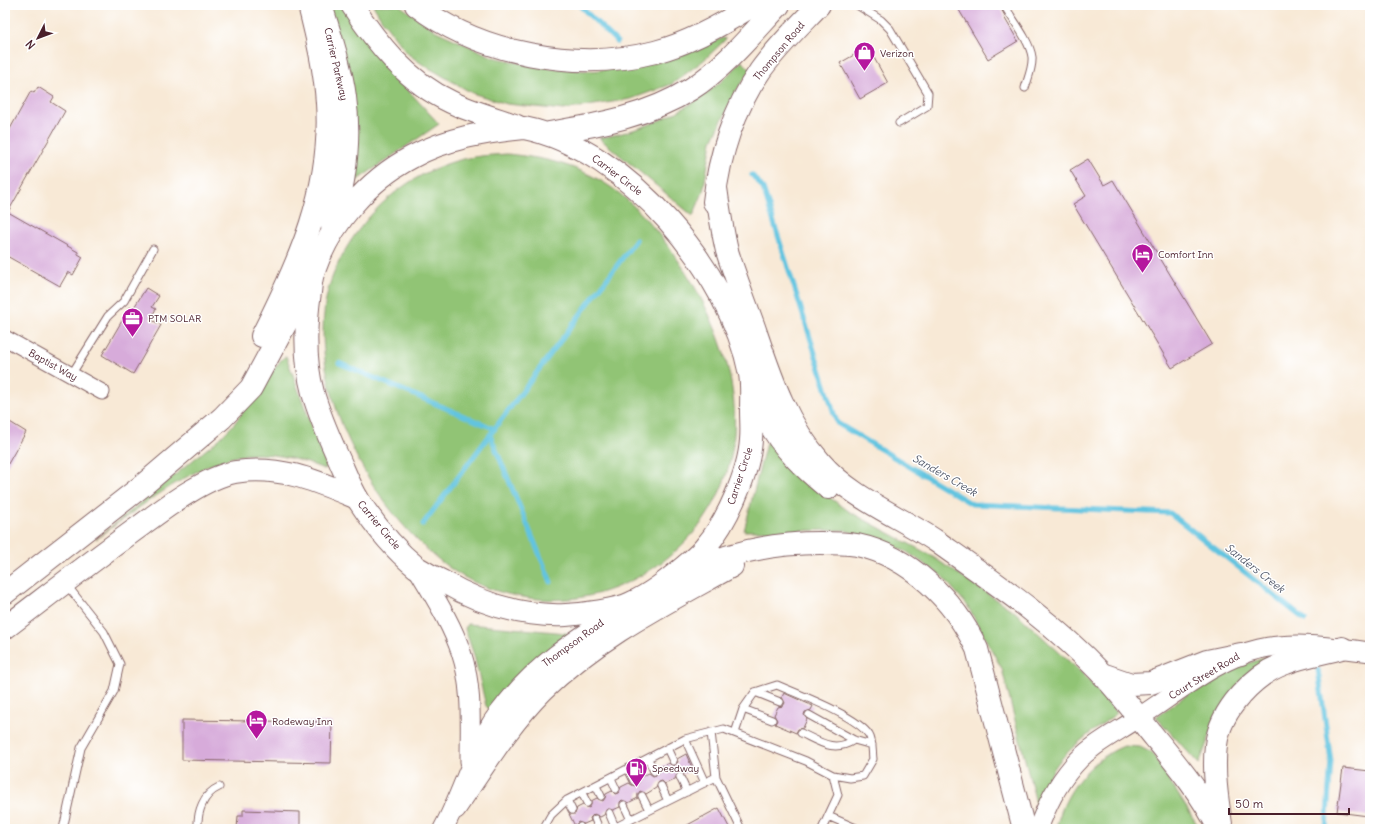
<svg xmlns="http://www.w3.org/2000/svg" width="1375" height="834" font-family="Delius,sans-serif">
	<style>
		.green { fill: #91c475; stroke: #6e7250 }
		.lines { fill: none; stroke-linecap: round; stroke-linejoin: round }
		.stream { stroke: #62c4e0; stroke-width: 5 }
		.building { fill: #d7abda }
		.service-casing { stroke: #876667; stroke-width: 9 }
		.minor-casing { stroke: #876667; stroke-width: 17 }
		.tertiary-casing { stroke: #876667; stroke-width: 21 }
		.primary-casing { stroke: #876667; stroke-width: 24 }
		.motorway-casing { stroke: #876667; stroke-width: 24 }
		.service { stroke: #fff; stroke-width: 7 }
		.minor { stroke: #fff; stroke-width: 15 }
		.tertiary { stroke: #fff; stroke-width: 19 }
		.primary { stroke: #fff; stroke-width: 22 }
		.motorway { stroke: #fff; stroke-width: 22 }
		.labels { text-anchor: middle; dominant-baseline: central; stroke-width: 3; stroke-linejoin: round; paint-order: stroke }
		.street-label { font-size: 10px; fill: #4a1f2b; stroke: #fff }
		.poi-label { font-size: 10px; fill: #4a1f2b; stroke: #fff; text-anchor: start }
		.water-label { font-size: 11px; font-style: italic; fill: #52596a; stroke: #fff }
	</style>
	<rect width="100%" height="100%" fill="#fff"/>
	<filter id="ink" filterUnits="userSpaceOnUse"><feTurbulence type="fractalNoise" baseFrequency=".025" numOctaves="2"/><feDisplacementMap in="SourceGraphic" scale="8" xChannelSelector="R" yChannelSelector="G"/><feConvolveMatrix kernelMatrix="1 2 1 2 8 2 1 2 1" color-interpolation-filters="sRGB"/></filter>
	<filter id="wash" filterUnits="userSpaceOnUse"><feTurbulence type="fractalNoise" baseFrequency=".012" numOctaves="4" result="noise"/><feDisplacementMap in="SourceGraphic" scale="16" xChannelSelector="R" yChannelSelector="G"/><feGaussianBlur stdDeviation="0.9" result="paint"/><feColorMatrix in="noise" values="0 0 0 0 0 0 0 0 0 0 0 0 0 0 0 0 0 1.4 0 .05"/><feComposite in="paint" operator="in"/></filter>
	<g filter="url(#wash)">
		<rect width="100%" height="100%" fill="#f8e9d6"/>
		<!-- green -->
		<path class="green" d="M326,5H343L388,68L439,124L350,185Z
			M373,5H399L436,31L493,57L537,67L590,71L635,67L672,59L723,38L726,39L704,60L672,84L631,99L563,110L507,104L472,93L422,64L408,54L382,20Z
			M742,61L751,70L736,91L712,141L703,192L693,216L599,138C654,129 704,103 742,61Z
			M507,154C544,158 570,163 603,182C628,197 648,220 665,242C725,321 766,432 703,521C677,556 642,580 600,593C551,608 488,597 447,566C371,510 304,386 328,290C336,262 351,237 371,215C397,186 435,163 474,157C485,155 496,155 507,154Z
			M286,356L327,468L324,469C301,460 281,454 256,454C205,454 136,510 96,539L219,439L234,424L281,360Z
			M772,442L822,492L850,512L930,555L1015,612L1083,674L1117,713C1100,726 1071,746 1058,763C1048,776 1042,795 1038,811L1002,669L967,605L942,576L907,552L877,540L844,530L744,531L766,443Z
			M467,624L567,633V639L490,710L486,706L474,655L465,629Z
			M1287,653L1215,722L1199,764L1156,717C1197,686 1236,662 1287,653Z
			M1124,746L1140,747L1152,753L1200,829H1056C1064,792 1089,760 1124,746Z"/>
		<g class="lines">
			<!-- stream -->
			<path class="stream" d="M579,5L617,42
				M752,175L763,188L837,423L972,504L1170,513L1305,620
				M339,363L495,429
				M490,435L551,582
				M423,524L636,240
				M1318,670L1331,761L1326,829"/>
		</g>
		<g id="blocks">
			<!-- building -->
			<path class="building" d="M956,5H999L1005,16L1004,17L1018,41L988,59Z
				M868,47L888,83L860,99L840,63Z
				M38,87L54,97L51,102L65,111L8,212L78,252V254L83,257L73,275L68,272L60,286L5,255V138L31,91L34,93Z
				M1088,159L1104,185L1113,180L1212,344L1172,368L1073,204L1086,196L1070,170Z
				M146,288L159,296L152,307L156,309L150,319L161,325L133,374L102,355L130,307L133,309Z
				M5,419L26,432L5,469Z
				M784,693L813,706L811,710L805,712L804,715L807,719L803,728L798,729L796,733L775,724L777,720L774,715L778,707L783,706L785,703L782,697Z
				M182,720L332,722L331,763L182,760Z
				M686,754L693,770L684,774L678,773L675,779L665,784L662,781L659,782L656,788L646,794L640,791L638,794V798L628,803L622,800L620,802V807L613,810L607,809L604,815L600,817L594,814L590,818L591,821L584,824L578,822L575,826L569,814H575L577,808L583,805L589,808L591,805V801L597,798L603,801L605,798L606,794L612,791L615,794L618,793L621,787L629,783L632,785L636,786L639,782L638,778L649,773L653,776L657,775L659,772L658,768L669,763L672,766L675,765L678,762L677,759Z
				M1343,768L1370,771V800L1368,816L1337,812Z
				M719,808L730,829H680Z
				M243,810L300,812V829H237L238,816H243Z"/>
		</g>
	</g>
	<g filter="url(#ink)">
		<use href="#blocks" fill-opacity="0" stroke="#876667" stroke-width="1"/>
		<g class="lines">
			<defs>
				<path id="service" d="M857,5L881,20L890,29L928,93L927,106L899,123
					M1004,5C1012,19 1030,41 1032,57C1033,67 1028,78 1025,88
					M71,375L108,316L124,301L153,249
					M755,692L780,702
					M743,709L772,720
					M809,715L854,740L872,745
					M711,732L716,777L741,829
					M735,733L743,709L755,692L777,685C798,694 857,716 869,735C873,741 872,752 873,759L863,776L850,778L833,775
					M801,733C820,742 834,753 854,740
					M685,739L705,783
					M667,748L673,761
					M648,759L654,771
					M628,769L634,781
					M680,777L687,792
					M611,778L616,789
					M596,786L601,796
					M661,786L668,801
					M582,793L587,803
					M642,796L649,810
					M567,800L572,810
					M624,805L631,820
					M609,813L615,827
					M828,816L858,829
					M595,819L599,829
					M580,827L581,829
					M63,829L81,748L114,691L120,664L104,632L66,584
					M198,829C197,812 203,794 219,787
					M543,829L551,815L567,800L685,739L724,729L806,761L833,775L838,795L822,829
					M612,829L716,777"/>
				<path id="minor" d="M5,338L102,392"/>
				<path id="tertiary" d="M417,567C433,595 451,622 461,652C473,687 470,726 470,762
					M443,829C461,796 471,758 490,726C494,718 501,711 506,704C540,661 580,637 624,608
					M1038,829C1047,805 1056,786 1073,766C1090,745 1116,733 1138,718C1174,695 1218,658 1259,649C1295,641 1333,647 1370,652"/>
				<path id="primary" d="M321,5C330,35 341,66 345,97C351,141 345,184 332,226
					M352,5C377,44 408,82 451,102C472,112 495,118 517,126
					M416,5C479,54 578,72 655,52C690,43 722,25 753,5
					M524,128C628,149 730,273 750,374C752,386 751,399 751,411C751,420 752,430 751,440C749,472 727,522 706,546C700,554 692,560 685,566C668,580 651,594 631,603C617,610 582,614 566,615C521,617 481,604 442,581C433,577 424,572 416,567C394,549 374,524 359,501C350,487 344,470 337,455C328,435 319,414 313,393C304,360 305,326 310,292C311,285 311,277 314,271C330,224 368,180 412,157C447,138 485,132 524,128Z
					M549,133C598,125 648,116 691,89C724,68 752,34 779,5
					M716,188C719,209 722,230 727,251C735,276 745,302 754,327C771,377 785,422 821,463C851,498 899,516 936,541C994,582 1053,622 1102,674C1121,694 1138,717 1156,739C1179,767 1203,796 1219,829
					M714,202C719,156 734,109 760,71C777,47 799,26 819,5
					M755,389C759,399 763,411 768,421C782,448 805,469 828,488
					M688,572C730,552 774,543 820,543C832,543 845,543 857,545C910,556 955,601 977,649L1024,829
					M1102,674L1131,684L1151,683L1207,661L1241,654
					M455,808C482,769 508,725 542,691C597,637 666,603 732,566
					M1221,824C1217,798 1213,771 1216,745C1220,710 1254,674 1286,663C1304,656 1324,653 1342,648"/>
				<path id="motorway" d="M262,336C299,263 333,188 327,103C325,70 317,37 309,5
					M5,593L142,486L222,418L251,388L313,273
					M5,628C51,593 96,558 143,524C166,507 206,477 235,472C281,465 316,481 357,498"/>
			</defs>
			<!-- service casing -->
			<use href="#service" class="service-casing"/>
			<!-- minor casing -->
			<use href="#minor" class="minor-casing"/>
			<!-- tertiary casing -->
			<use href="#tertiary" class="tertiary-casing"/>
			<!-- primary casing -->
			<use href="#primary" class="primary-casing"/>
			<!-- motorway casing -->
			<use href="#motorway" class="motorway-casing"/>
			<!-- service -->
			<use href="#service" class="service"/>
			<!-- minor -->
			<use href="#minor" class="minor"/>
			<!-- tertiary -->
			<use href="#tertiary" class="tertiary"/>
			<!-- primary -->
			<use href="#primary" class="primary"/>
			<!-- motorway -->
			<use href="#motorway" class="motorway"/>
		</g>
	</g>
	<!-- icons -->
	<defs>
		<symbol id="shop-pin" viewBox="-11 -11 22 30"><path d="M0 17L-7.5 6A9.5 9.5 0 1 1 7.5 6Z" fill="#b5179e" stroke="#fff"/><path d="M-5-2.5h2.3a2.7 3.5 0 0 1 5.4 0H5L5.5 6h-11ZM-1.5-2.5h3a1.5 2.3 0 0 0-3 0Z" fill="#fff"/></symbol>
		<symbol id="hotel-pin" viewBox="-11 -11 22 30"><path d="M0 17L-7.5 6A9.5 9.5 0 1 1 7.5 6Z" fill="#b5179e" stroke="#fff"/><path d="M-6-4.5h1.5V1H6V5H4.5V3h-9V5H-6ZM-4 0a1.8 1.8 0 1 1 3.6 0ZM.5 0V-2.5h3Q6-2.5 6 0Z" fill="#fff"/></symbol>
		<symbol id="office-pin" viewBox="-11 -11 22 30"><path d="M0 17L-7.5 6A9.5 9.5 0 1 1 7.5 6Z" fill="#b5179e" stroke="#fff"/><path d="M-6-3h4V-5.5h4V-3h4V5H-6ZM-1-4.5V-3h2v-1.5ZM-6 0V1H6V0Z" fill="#fff"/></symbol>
		<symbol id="fuel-pin" viewBox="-11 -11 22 30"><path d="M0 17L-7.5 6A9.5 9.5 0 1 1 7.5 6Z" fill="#b5179e" stroke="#fff"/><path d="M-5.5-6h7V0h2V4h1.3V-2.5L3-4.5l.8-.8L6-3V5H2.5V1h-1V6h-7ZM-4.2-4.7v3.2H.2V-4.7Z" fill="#fff"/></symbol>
	</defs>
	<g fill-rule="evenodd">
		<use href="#shop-pin" x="852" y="40" width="25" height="34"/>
		<use href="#hotel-pin" x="1130" y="242" width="25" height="34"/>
		<use href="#office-pin" x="120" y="306" width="25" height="34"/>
		<use href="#hotel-pin" x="244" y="708" width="25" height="34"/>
		<use href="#fuel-pin" x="624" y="756" width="25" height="34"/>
	</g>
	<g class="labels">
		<!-- street labels -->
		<g class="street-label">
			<text transform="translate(779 51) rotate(-50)">Thompson Road</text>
			<text transform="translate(336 64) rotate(77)">Carrier Parkway</text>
			<text transform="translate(617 175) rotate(37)">Carrier Circle</text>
			<text transform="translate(53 365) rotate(29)">Baptist Way</text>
			<text transform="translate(740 476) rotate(-72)">Carrier Circle</text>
			<text transform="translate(379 525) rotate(50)">Carrier Circle</text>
			<text transform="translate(573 643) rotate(-36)">Thompson Road</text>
			<text transform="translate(1204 676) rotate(-31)">Court Street Road</text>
		</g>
		<!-- poi labels -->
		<g class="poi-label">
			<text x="880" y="53">Verizon</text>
			<text x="1158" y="254">Comfort Inn</text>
			<text x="148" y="318">PTM SOLAR</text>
			<text x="272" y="721">Rodeway Inn</text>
			<text x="652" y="768">Speedway</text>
		</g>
		<!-- water labels -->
		<g class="water-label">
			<text transform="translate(945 475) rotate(30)">Sanders Creek</text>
			<text transform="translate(1255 568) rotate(38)">Sanders Creek</text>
		</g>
	</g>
	<!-- margin -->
	<rect width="1375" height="834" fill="none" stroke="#fff" stroke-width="20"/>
	<!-- north arrow -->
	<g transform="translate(38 38) rotate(228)" stroke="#ffffff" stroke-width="3" paint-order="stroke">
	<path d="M0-3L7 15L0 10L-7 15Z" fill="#4a1f2b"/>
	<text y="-6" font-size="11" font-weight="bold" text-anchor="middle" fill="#4a1f2b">N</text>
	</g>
	<!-- scale -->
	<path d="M1229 808v6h120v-6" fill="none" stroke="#4a1f2b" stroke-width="2"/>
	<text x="1235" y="808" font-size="12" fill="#4a1f2b" stroke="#ffffff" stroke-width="3" paint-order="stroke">50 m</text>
</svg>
